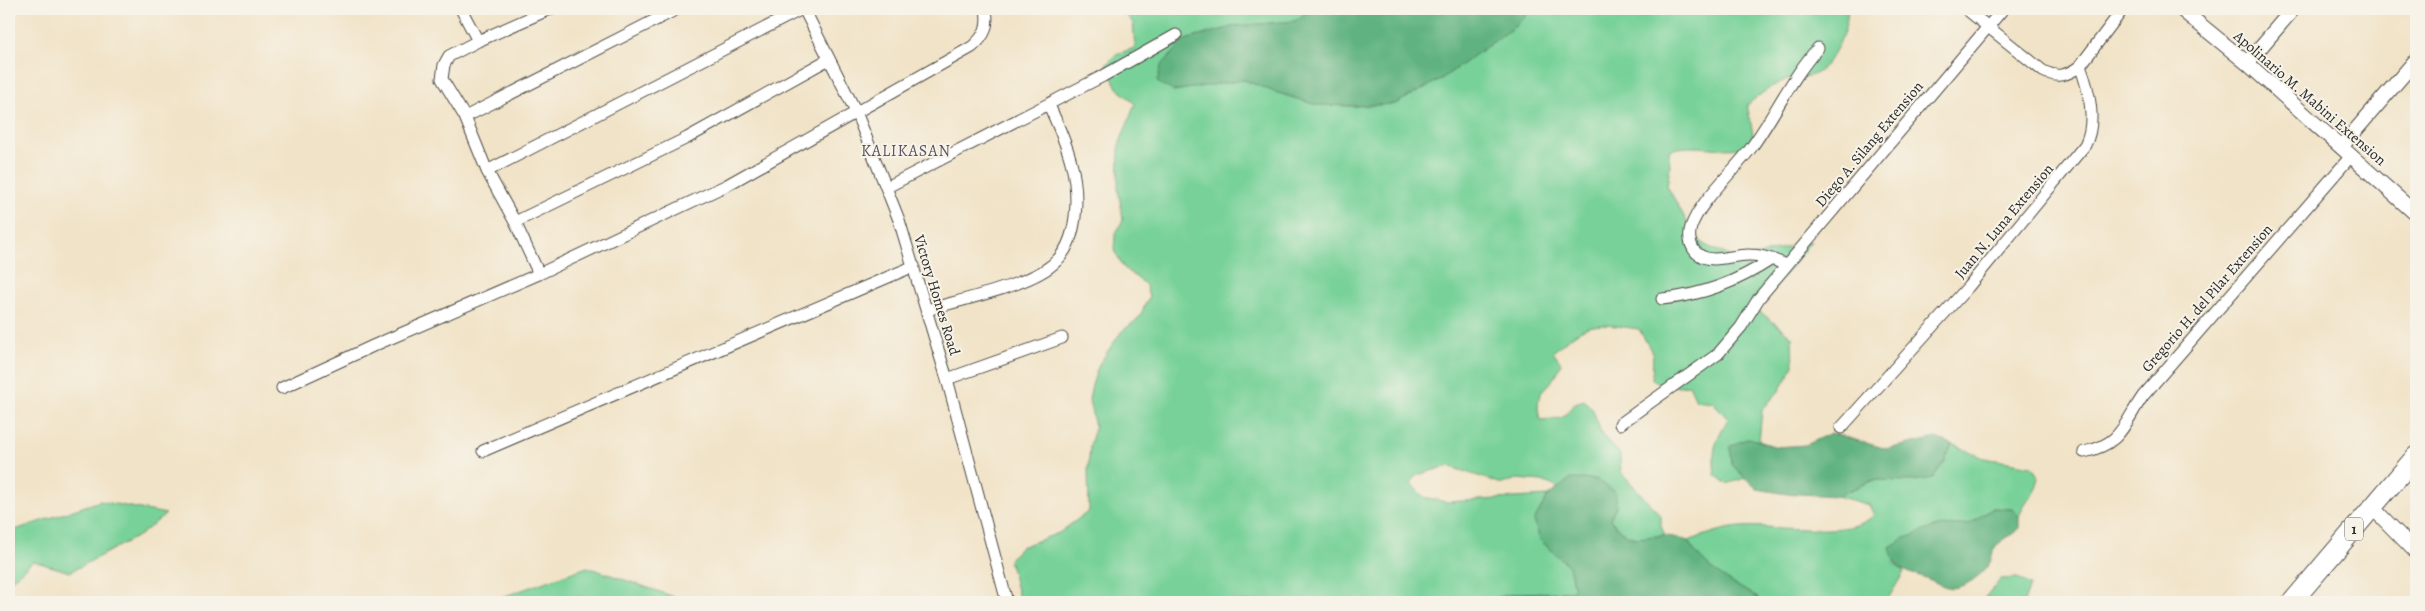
<svg xmlns="http://www.w3.org/2000/svg" width="2425" height="611" font-family="Alegreya,serif">
	<style>
		.green { fill: #77d198; stroke: #517e62 }
		.forest { fill: #61b380; stroke: #466f56 }
		.lines { fill: none; stroke-linecap: round; stroke-linejoin: round }
		.minor-casing { stroke: #494742; stroke-width: 13 }
		.tertiary-casing { stroke: #494742; stroke-width: 16 }
		.trunk-casing { stroke: #494742; stroke-width: 21 }
		.minor { stroke: #fff; stroke-width: 11 }
		.tertiary { stroke: #fff; stroke-width: 14 }
		.trunk { stroke: #fff; stroke-width: 19 }
		.labels { text-anchor: middle; dominant-baseline: central; stroke-width: 4; stroke-linejoin: round; paint-order: stroke }
		.shield { fill: #f7f3e8; stroke: #686764; stroke-width: 1 }
		.shield-label { font-size: 14px; font-weight: bold; fill: #2b2b2b }
		.street-label { font-size: 15px; fill: #2b2b2b; stroke: #f7f3e8 }
		.neighbourhood-label { font-size: 16px; letter-spacing: 1px; fill: #5b5263; stroke: #f7f3e8 }
	</style>
	<rect width="100%" height="100%" fill="#f7f3e8"/>
	<filter id="ink" filterUnits="userSpaceOnUse"><feTurbulence type="fractalNoise" baseFrequency=".02" numOctaves="2"/><feDisplacementMap in="SourceGraphic" scale="10" xChannelSelector="R" yChannelSelector="G"/><feConvolveMatrix kernelMatrix="1 2 1 2 8 2 1 2 1" color-interpolation-filters="sRGB"/></filter>
	<filter id="wash" filterUnits="userSpaceOnUse"><feTurbulence type="fractalNoise" baseFrequency=".0096" numOctaves="4" result="noise"/><feDisplacementMap in="SourceGraphic" scale="20" xChannelSelector="R" yChannelSelector="G"/><feGaussianBlur stdDeviation="1.12" result="paint"/><feColorMatrix in="noise" values="0 0 0 0 0 0 0 0 0 0 0 0 0 0 0 0 0 1.4 0 .05"/><feComposite in="paint" operator="in"/></filter>
	<g filter="url(#wash)">
		<rect width="100%" height="100%" fill="#f1e3c7"/>
		<!-- green -->
		<path class="green" d="M1121,9H1311L1295,21L1235,26L1185,40L1173,91L1244,80L1275,92L1317,105L1353,106L1395,104L1441,79L1517,25L1532,9H1847C1850,28 1831,67 1813,75C1807,77 1799,76 1793,78C1775,82 1761,94 1747,105L1753,134L1746,147C1720,153 1698,142 1669,150L1670,167L1667,186L1690,227L1703,244L1739,260L1811,241L1758,310L1792,337L1793,367L1779,391L1762,410L1759,441L1748,438L1732,465L1745,478L1727,484L1715,475C1712,448 1715,442 1728,419L1713,402L1696,400L1689,385L1667,387L1652,380L1653,354L1639,329C1594,323 1588,320 1553,352L1561,363C1553,392 1532,382 1540,420L1562,418L1575,403L1584,400L1593,410L1602,435L1620,454L1621,472L1661,516V526L1665,536C1637,539 1629,542 1610,519L1616,506L1570,479L1559,488L1542,481L1517,479L1502,484L1448,466L1417,475L1411,484L1424,497L1446,502L1548,496L1534,520L1540,540L1569,566L1574,590C1541,596 1518,587 1486,602H1020L1009,559L1021,547L1059,533L1089,511L1088,469L1090,446L1095,427L1089,400L1092,385L1099,364L1121,332L1139,318L1149,297L1146,285L1124,268L1114,250L1115,235L1123,220L1118,189L1119,145L1135,104L1117,88L1106,65L1116,54L1135,48L1133,23Z
			M1952,444L1984,458L2032,466L2039,478C2035,495 2026,500 2019,516L2012,509L1993,508L1969,524L1934,527L1893,562L1904,572L1886,602H1764L1711,570L1696,555L1688,541C1706,535 1723,528 1741,527C1774,524 1850,540 1874,515L1869,505L1837,496L1873,480L1914,481L1945,461Z
			M100,501L166,514L140,535L70,572L33,561L9,582V532Z
			M587,567L672,596L683,602H488Z
			M2018,578L2030,585L2024,602H1981L2001,579Z"/>
		<!-- forest -->
		<path class="forest" d="M1311,9H1532L1517,25L1441,79L1395,104L1353,106L1317,105L1275,92L1244,80L1173,91L1157,82L1161,66L1185,40L1235,26L1295,21Z
			M1831,433L1887,449L1936,438L1952,444L1945,461L1933,478L1914,481L1873,480L1837,496L1781,493L1757,489L1732,465L1730,446L1749,438L1777,447L1805,445Z
			M1570,479H1596L1616,492V506L1610,519C1633,549 1635,534 1665,536C1673,536 1681,539 1688,541C1705,571 1736,584 1764,602H1486C1519,587 1541,597 1574,590L1569,566L1540,540L1534,520L1548,496Z
			M1993,508L2012,509L2019,516V528C2013,535 2005,538 1998,544C1991,550 1993,558 1989,564C1986,570 1978,576 1973,580C1948,596 1943,583 1920,576C1900,570 1895,568 1890,547L1903,539L1934,527L1969,524Z"/>
	</g>
	<g filter="url(#ink)">
		<g class="lines">
			<defs>
				<path id="minor" d="M461,9L478,41L449,56L444,65L442,79L465,117L487,171L515,222L539,274
					M804,9L856,112L899,220L947,379L1007,602
					M1966,9L2043,71C2057,78 2067,76 2080,66L2123,9
					M478,41L550,9
					M465,117L677,9
					M487,171L802,9
					M887,187L1103,76L1176,35
					M515,222L687,138L829,59
					M1786,265C1775,260 1763,255 1750,255C1733,254 1713,265 1698,254C1690,248 1688,236 1691,227C1699,202 1735,170 1751,148C1775,115 1791,78 1818,48
					M1662,299C1703,295 1737,282 1772,259
					M927,310C960,300 1027,286 1052,265C1080,243 1079,193 1071,162C1066,142 1057,123 1049,105
					M947,379L1062,338
					M282,388L375,345L539,274L727,185L972,47C985,36 989,26 986,9
					M1620,424L1718,354L1741,327L1759,298L2003,9
					M1841,428L1968,287L2085,145C2097,122 2089,89 2080,66
					M483,451L914,266
					M2084,452C2122,444 2123,425 2143,396L2351,156"/>
				<path id="tertiary" d="M2181,9L2247,63L2416,214
					M2247,63L2293,9
					M2341,147L2416,60
					M2373,508L2416,552"/>
				<path id="trunk" d="M2292,602L2416,456"/>
			</defs>
			<!-- minor casing -->
			<use href="#minor" class="minor-casing"/>
			<!-- tertiary casing -->
			<use href="#tertiary" class="tertiary-casing"/>
			<!-- trunk casing -->
			<use href="#trunk" class="trunk-casing"/>
			<!-- minor -->
			<use href="#minor" class="minor"/>
			<!-- tertiary -->
			<use href="#tertiary" class="tertiary"/>
			<!-- trunk -->
			<use href="#trunk" class="trunk"/>
		</g>
	</g>
	<g class="labels">
		<!-- shield labels -->
		<rect class="shield" x="2345" y="517.5" width="18" height="23" rx="4"/>
		<g class="shield-label">
			<text x="2354" y="529">1</text>
		</g>
		<!-- street labels -->
		<g class="street-label">
			<text transform="translate(2310 98) rotate(41)">Apolinario M. Mabini Extension</text>
			<text transform="translate(1869 144) rotate(-50)">Diego A. Silang Extension</text>
			<text transform="translate(2004 221) rotate(-50)">Juan N. Luna Extension</text>
			<text transform="translate(937 295) rotate(73)">Victory Homes Road</text>
			<text transform="translate(2207 298) rotate(-49)">Gregorio H. del Pilar Extension</text>
		</g>
		<!-- neighbourhood labels -->
		<g class="neighbourhood-label">
			<text x="906" y="151">KALIKASAN</text>
		</g>
	</g>
	<!-- margin -->
	<rect width="2425" height="611" fill="none" stroke="#f7f3e8" stroke-width="30"/>
</svg>
